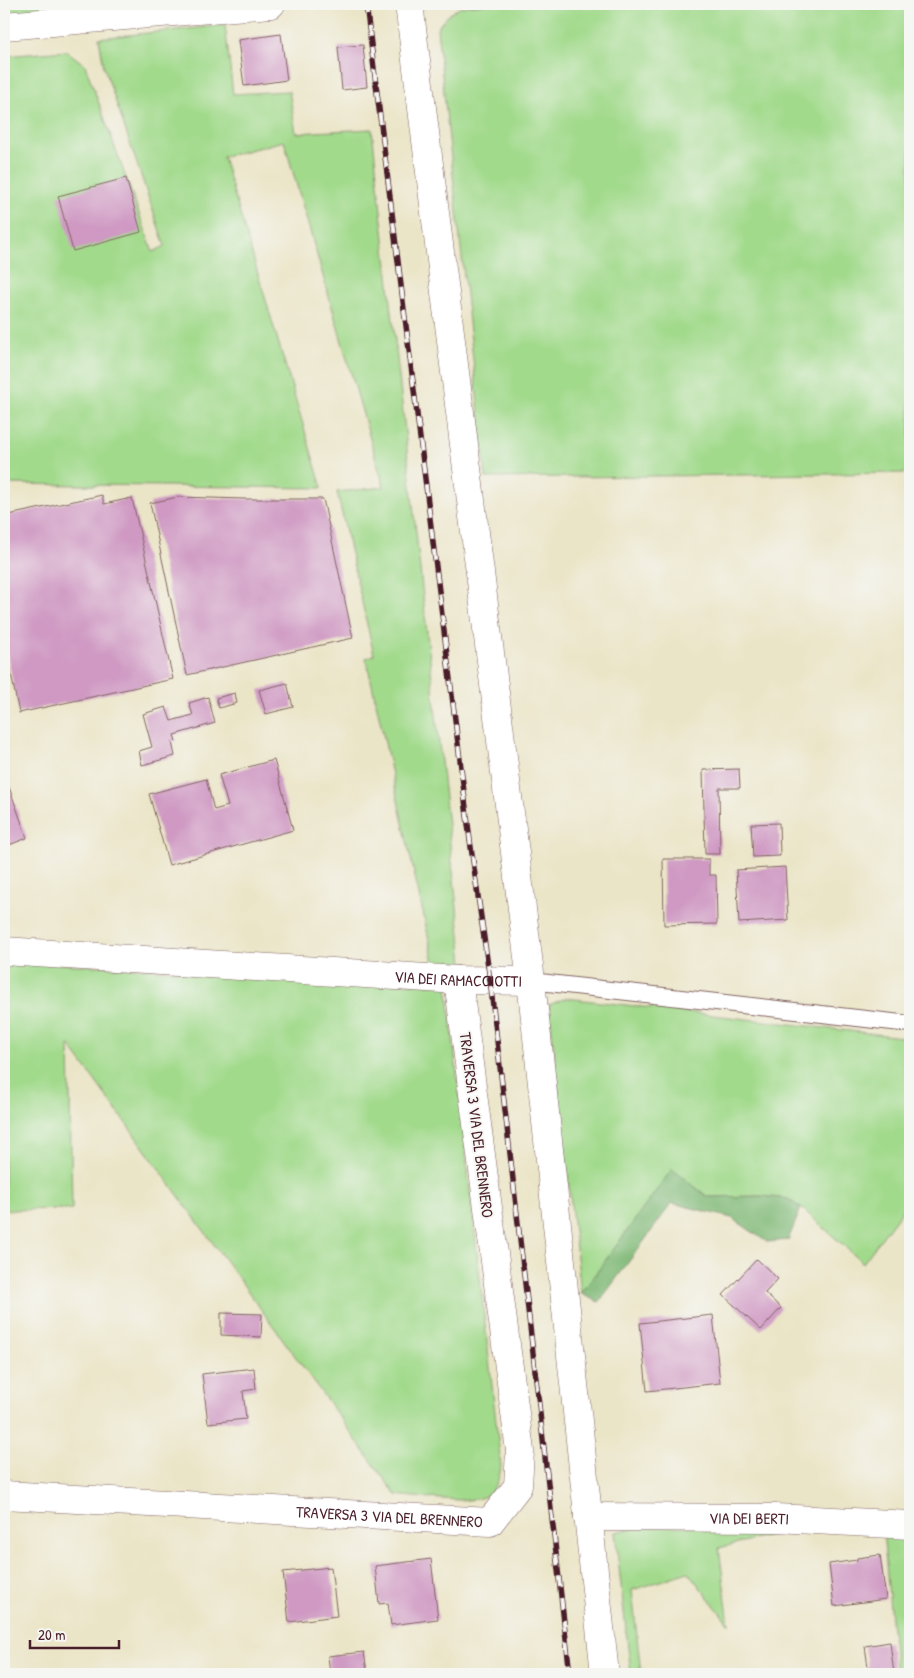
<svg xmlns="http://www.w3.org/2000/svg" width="914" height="1678" font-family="'Patrick Hand',sans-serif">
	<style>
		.green { fill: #a2da8c; stroke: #767c5c }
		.forest { fill: #81ba78; stroke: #666c52 }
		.building { fill: #cf99c3 }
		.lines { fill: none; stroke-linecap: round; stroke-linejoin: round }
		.lane-casing { stroke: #826462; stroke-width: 18 }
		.street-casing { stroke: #826462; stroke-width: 29 }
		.lane { stroke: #fff; stroke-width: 16 }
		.street { stroke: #fff; stroke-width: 28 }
		.rail-casing { stroke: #4a1f2b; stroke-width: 5.5 }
		.rail { stroke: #f6f6f2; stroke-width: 4; stroke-dasharray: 11; stroke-linecap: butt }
		.labels { text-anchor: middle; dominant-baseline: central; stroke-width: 4; stroke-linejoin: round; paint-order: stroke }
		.street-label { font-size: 16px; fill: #4a1f2b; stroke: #f6f6f2 }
	</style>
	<rect width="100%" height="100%" fill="#f6f6f2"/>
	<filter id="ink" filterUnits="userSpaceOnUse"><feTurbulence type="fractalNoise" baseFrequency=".02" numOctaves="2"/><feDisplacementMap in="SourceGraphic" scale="10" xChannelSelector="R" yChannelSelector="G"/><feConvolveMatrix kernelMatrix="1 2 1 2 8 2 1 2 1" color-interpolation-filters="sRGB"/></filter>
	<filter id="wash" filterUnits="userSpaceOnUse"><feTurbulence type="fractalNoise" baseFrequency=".0096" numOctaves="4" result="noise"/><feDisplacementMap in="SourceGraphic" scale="20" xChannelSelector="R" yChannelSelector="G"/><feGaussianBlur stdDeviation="1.12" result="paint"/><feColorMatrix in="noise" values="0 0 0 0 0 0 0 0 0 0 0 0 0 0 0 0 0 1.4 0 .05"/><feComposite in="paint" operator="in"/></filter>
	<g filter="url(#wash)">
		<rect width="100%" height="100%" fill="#ebe5c8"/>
		<!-- green -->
		<path class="green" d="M4,4H160L4,15Z
			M493,4H910V473L486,478L437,29C454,4 465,5 493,4Z
			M225,25L233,94L289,91L296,133L372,129L463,963L434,962L366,658L374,655L337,492L384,487L284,141L223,157L322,488L4,484V56L67,51L85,65L153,252L165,246L104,67L99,38Z
			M4,961L447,985L501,1466C497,1504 473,1501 443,1499C427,1498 411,1497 396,1495L69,1045L72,1209L4,1210Z
			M566,998L910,1038V1200L863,1263L804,1210L788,1199L762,1196L708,1197L672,1170L581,1294L549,1005Z
			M700,1526L777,1533L719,1548L729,1624L688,1572L632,1590L641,1674H631L615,1532L639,1527Z
			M883,1531L910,1532V1674H896Z"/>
		<!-- forest -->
		<path class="forest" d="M672,1169L708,1197L762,1196L788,1199L801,1208L788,1240L767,1242L732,1218L672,1203L599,1302L581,1294Z"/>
		<g id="blocks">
			<!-- building -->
			<path class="building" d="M281,34L287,80L244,86L238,40Z
				M363,45L367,87L342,90L338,47Z
				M126,178L141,232L73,251L58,196Z
				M102,495L104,504L132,498L173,679L19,713L4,639V516Z
				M178,497L244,499H323L353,638L187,675L150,503Z
				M287,683L293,707L266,714L259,690Z
				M235,693L237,703L219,708L216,698Z
				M208,697L215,723L174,735L176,741L172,742L175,756L142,765L139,751L152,747L143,714L166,707L171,721L193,715L189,703Z
				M274,760L293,830L169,865L149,794L206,779L214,810L228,806L219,775Z
				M739,769L740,788H719L720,854H705L703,770Z
				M4,773L27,838L4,847Z
				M779,823L780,856L753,857L751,824Z
				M663,859H709V875H716L717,924L664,925Z
				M785,867L788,920L739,923L736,870Z
				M757,1259L778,1279L765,1293L781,1308L761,1330L723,1295Z
				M221,1313L262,1314L261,1337L221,1335Z
				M713,1315L720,1383L647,1391L640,1323Z
				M254,1368L256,1389L243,1391L246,1419L208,1423L202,1374Z
				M880,1555L886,1599L834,1606L829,1564L857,1560V1558Z
				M431,1559L438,1619L391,1625L388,1603L379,1604L375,1566Z
				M331,1567L337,1616L289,1622L283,1572Z
				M890,1642L894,1674H869L865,1646Z
				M364,1652L367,1671L387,1669L388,1674H330L328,1656Z"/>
		</g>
	</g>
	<g filter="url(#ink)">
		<use href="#blocks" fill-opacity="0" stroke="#826462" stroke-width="1"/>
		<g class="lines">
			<defs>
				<path id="lane" d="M531,981L910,1024"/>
				<g id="street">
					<path d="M409,4L531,981L605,1674"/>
					<path d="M4,26L271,4"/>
					<path id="s1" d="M4,951L458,980L531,981"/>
					<path id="s2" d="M4,1495L490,1522L518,1486L520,1451L458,980"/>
					<path id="s3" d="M588,1517L776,1518L910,1525"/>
				</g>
			</defs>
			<!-- lane casing -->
			<use href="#lane" class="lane-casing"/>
			<!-- street casing -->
			<use href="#street" class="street-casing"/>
			<!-- lane -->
			<use href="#lane" class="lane"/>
			<!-- street -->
			<use href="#street" class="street"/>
			<defs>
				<path id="rail" d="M366,4L470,840L490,980L570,1674"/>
			</defs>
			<!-- rail casing -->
			<use href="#rail" class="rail-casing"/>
			<!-- rail -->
			<use href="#rail" class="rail"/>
		</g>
	</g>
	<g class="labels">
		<!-- street labels -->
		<g class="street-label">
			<text stroke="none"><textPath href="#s1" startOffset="455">VIA DEI RAMACCIOTTI</textPath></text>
			<text transform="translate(477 1125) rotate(83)">TRAVERSA 3 VIA DEL BRENNERO</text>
			<text stroke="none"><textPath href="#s2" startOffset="386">TRAVERSA 3 VIA DEL BRENNERO</textPath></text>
			<text stroke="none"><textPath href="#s3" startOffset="161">VIA DEI BERTI</textPath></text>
		</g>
	</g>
	<!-- margin -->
	<rect width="914" height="1678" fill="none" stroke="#f6f6f2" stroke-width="20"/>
	<!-- scale -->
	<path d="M30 1640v8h89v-8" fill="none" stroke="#4a1f2b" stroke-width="2.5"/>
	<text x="38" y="1640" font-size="15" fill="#4a1f2b" stroke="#f6f6f2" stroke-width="4" paint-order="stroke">20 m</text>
</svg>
